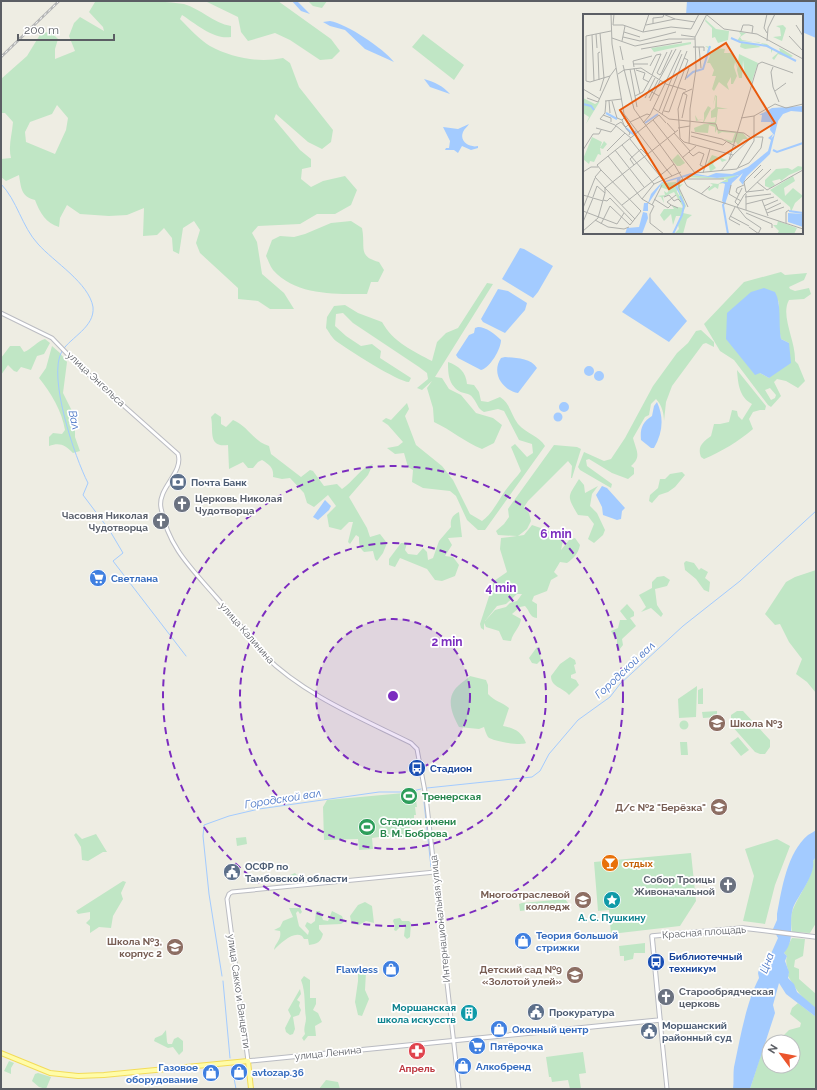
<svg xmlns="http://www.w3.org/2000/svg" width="817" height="1090" font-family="Raleway,sans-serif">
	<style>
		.green { fill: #c0e6c5; fill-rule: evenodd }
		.water { fill: #a3cbff }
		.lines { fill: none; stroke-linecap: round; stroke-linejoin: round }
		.stream { stroke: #a3cbff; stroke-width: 1 }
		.tertiary-casing { stroke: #bbbcc2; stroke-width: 5 }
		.secondary-casing { stroke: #b9bbc2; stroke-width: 5.5 }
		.primary-casing { stroke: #f3dc58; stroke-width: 6 }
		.tertiary { stroke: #fff; stroke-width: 3 }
		.secondary { stroke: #fff; stroke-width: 3.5 }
		.primary { stroke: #fffca8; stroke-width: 4 }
		.rail-casing { stroke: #b4b5b5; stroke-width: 2.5 }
		.rail { stroke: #fff; stroke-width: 1; stroke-dasharray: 3; stroke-linecap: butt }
		.ring { fill: none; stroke: #7b2cbf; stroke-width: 2; stroke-dasharray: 7 5 }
		.labels { text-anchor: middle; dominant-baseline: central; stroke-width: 3.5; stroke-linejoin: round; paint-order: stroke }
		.street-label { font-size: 10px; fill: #5b5e64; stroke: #fff }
		.service-label { font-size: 10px; font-weight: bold; fill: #4e5e75; stroke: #fff; text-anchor: start }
		.worship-label { font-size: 10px; font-weight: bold; fill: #5b616d; stroke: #fff; text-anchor: start }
		.shop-label { font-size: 10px; font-weight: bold; fill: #366cbe; stroke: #fff; text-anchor: start }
		.education-label { font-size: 10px; font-weight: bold; fill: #785e54; stroke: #fff; text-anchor: end }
		.transit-label { font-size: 10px; font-weight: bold; fill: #164399; stroke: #fff; text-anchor: start }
		.leisure-label { font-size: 10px; font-weight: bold; fill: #27864d; stroke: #fff; text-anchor: start }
		.food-label { font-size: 10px; font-weight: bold; fill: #c56008; stroke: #fff; text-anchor: start }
		.culture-label { font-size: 10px; font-weight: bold; fill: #0d838f; stroke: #fff }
		.health-label { font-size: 10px; font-weight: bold; fill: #be3a42; stroke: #fff }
		.water-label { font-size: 11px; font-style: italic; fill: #4471c4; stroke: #fff }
		.inset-river { fill: none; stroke: #a3cbff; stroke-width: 2 }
		.inset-road { fill: none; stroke: #afb0ac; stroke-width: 1 }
		.view { fill: #e8590c; fill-opacity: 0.15; stroke: #e8590c; stroke-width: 2 }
		.inset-edge { fill: none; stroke: #5b5e64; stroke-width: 2 }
		.centre { fill: #7b2cbf; stroke: #fff; stroke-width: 2 }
		.ring-label { font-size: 12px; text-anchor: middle; font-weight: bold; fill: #7b2cbf; stroke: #fff; stroke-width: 3.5; stroke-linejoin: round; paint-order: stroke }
	</style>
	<rect width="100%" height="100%" fill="#eeede3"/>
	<!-- green -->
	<path class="green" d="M107,1C132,1 160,0 184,4C201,9 213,23 231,26V37C214,40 196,24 182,15L180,19C189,28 200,40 210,46C232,58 259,63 283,58L290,63L299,87L333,130L331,142L322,149L308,142L276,114L274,119L300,150L311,159V167L302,169L301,179L311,187L323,181L345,176L357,190L351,205L335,214H317L300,224L258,226L252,233L257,242L262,274L284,293L294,309H270L258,301L238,299V288L200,253L196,243L200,230L194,221L183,228L179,254L173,251L172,238L164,228L157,235L143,236L144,208L127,215L109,216L80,214L67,205L60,218L59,227C46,223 40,213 35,200C21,197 21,187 19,175L6,181L1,177V159L11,158C8,146 12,135 13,122L5,113H1V79L27,56L41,33L51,32L58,39L55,49V59L75,51L69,36L74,23L80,17L104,31L103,27L89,12L95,2ZM57,105L68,118L66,130L55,154L26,142L25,132L30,122L52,114Z
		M205,1H278L331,39L340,51L332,59L320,60L290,40L275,33L248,41L241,32L238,17Z
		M308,1H327L322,8L313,6Z
		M423,34L464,65L454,80L412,47Z
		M351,221L362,228C366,248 357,256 379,262L384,270L378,282H371L367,294C336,294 296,296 273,270C270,266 268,260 266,256L272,240L280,236L294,237L305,234L331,223Z
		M781,272L785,275L807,273L804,280L789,287L790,289L795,291L809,288L811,294L804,299L789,300C780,316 796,341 795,361L798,364L805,381L798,388L786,381L777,379L774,382L781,396L771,407L768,405L734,360L720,351L704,324L744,282ZM779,300L778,324L781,339L789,343L769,378L760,373ZM770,388L776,395L775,398L771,400L765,390Z
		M487,283L493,284L435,377L442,378L449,389L461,395L476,413L493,418L502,425L494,443L482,449C465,442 451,430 434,422L433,408L427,388L432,381L422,390L417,388L428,379L427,373L419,367L353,323L343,313L336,314L335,326L346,336L361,346L372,344L381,351L380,358L411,378L409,382C398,382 347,349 336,341C332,338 329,332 326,328L327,317L334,306L345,305L358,313L382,322C393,342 413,351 432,361L437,342L446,333L458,328Z
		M701,330L714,342V347L706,343L703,344L672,386L666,402L664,421C664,414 662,405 656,399L651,404L649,415L645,417L633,438C636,450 642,457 631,466L634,468V474L628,479L612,473L589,459L586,460L587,466L612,484L611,488L580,470L578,467L584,452L604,461L611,459L625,438L653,386L677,353L688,343L696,331Z
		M45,339L50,343L44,354L37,356L31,370L21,367L17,372L14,371L8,365L1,375V358L10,346H20L24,352C32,349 37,341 45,339Z
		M52,346L60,353L67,362L63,393L75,417V437L80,451L73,453C65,445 60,442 49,446V437L53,433L62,434L65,430C62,411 51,393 39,378L46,368Z
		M448,362C459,366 466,372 467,384L474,385L479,392L481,401L488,402L500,397C510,403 511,415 518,424C527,434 539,436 545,446L485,530H478L467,520L456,496L450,491L423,488L412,482L413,470L408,467L404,453L395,454L387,448L398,446L403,442L388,425L382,421L386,418L391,420L407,403L409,409L405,416L416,445L442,466L453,480L470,514L482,521C492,514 498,501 505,491C510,484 516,478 521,471L511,447L515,444L527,457L533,453L532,444L519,440L504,411L498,409L484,412C477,408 478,404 473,398C469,392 463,394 459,391C448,384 448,372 448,362Z
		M737,370L766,406L765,410H760L753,412L749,419L753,429C739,441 721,452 704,459L701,457C697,446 703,442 711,436L714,424H720L729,422L732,410L737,411L738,416L742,420L752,404C739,397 738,383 737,370Z
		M215,413L221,417V424L226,427L233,420C248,426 253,441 269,446L271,454L301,477L310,470L313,471L324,486L337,484L342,489C353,482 360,468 373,464L368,475L349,497L367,528L370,537L380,534L387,543L383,553L377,561L375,559L373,551L364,552C359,547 359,544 359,537L356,535L350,544L348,542L353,522H349L341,530L329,527L327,515L336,506L328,495L314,507L307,503L304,493L290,478L282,479L273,477C274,468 270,465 262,460L258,462L253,468H248L243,462L229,469L228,445C207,448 214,430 211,417Z
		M554,445L577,447L581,449L572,478H571L572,466L568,461L528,501L524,507L529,513L531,521L527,529L518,536L524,535L532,525L564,536L561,550L569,540L575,538L580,545C578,554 574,558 567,563L560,562L554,572L558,576L551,580L547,591L534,596L532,601L537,604V618C529,617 530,611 525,606L520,607L512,614L521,619C520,628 513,632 511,641L503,640L499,631L486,627L484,623V630L481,628L480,624L494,581L507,572L500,549L501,538L517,536L498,535L496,531L504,524L509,517L508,509L510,506ZM517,594H522L517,601L510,603L506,607L495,610L485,621L497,606L506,604Z
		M682,472L685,475L675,487L668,492L659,495L652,503L649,501L650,495L658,488L660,479H665L670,474Z
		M579,479L584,485L585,493L598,486L592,494L590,506L597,513L605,530L603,535L594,543L588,539L594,524L588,516L578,515C566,495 568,497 579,479Z
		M459,512L462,537L448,538L452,545L445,556L453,557L459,565L455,576L442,581L435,580L427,569L400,558L395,567L389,565V559L401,543H407L405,550L408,554L417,555L423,548L427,552L428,560L433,558L439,541L451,527C450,520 452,515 459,512Z
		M686,561L694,563L699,570L701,568L708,572L705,578L710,582L709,592L704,590L696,579L685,570L684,563Z
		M816,570V693L807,682L796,674L802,659L789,642L780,624L775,625L765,614L786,582L795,577Z
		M664,576L670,580L667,586L655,589L657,605L663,614L661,617L651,608L641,612L646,607L639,595L652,588V582L657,577Z
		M627,604L634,612V616L630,618L636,626L622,639L623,645L619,650L617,649V639L614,637L611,631L618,628L620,620H627L620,611Z
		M537,647L539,648L541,660L537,664L532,663L529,658Z
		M570,657L575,660L576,664L574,665L576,673L571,675V678L576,680L579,685L569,695C562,687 551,687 551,676L560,664Z
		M470,676L486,680L488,685V694C494,701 502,702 509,708L503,726C514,728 522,732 526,743C520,746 492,741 488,737C486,734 485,730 484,727L479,729L459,727C452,714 445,698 458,686C462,682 466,680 470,676Z
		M697,686L696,717L679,718L678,699Z
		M703,688V704H698V690Z
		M717,711V717L703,718L702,712Z
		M737,711H743L770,740V747L765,754H760L755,752L731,725V715Z
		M679.5 725a4.5 4.5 0 1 1 9 0a4.5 4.5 0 1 1-9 0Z
		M738,737L749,750L741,756L730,743Z
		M680,742H687L688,755H681Z
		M415,792L417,807H415L416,815H414V819L410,820V837H399L398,834L372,838L373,849L359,850L358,839L324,840L323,807L327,800Z
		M76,833L82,839L96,834L107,852H103L88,861L82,860L81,847L74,835Z
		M246,837L247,844L237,846L236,838Z
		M777,839L790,846L775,885L765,924L743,921L754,876L745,849Z
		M691,853L696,901L680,926L611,934L609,910L598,911L594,862Z
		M816,857V923L810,933L792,932C791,924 790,914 794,907C799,896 815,872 813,861Z
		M295,873L300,878H308V880C298,883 293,882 284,879L280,880L279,883H269V879L272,877L288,876Z
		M123,881L126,882L121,893L123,899L113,916L111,928L99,927L90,933V926L86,923L90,919V912L78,914L76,911Z
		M565,899L568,903L566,906L520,911L519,904L522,903Z
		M365,902L372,906L374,923L366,921L359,925L354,924L351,921L350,916L358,905Z
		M289,908H300L302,912L300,914L298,911L296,913L299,926L308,935L309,931L305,926L307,922L311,924L315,921L316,911H320L323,920L328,921L332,911L342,916L344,922L341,924L319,925V929L323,934C321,942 317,944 309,945L308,939H304L302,936C293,931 281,943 274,950C275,943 282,940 280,931L274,930L280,927L283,921L293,917Z
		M400,918L402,921H409L411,923L410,937L407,939L404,936L405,927L402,925L396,931L394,930L395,926L393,921L394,919Z
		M792,938L805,939L803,956L795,960L794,967L799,969V979L816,994V1008C803,1001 795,988 788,976C790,969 784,965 787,956L784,953Z
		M645,943V953H634L633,959L624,961V956H620L619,946Z
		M358,971L366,972L365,990L369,999L362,1016L358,1015L355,1002L358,981Z
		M304,976L310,980V998H316V1004L313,1010L318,1013L322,1022L315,1026L316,1036H308L304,1041L302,1038L305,1034C303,1028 306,1024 306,1018C304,1006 306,993 301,980Z
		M300,989L301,994L297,1000L300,1002L299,1006L301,1010L299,1015L293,1017L295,1029L293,1034L290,1035L286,1032L285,1028L291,1016L288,1010Z
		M798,1003L816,1017V1089H750L763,1048L767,1051L769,1049V1066H793V1042H774L781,1038L789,1030L800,1027L801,1023L790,1014L792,1008Z
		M166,1030L167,1042L168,1044H172L174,1039L178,1037L183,1041V1051L179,1055L173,1047L168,1048L154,1041L155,1038L162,1035Z
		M583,1052L586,1073L579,1074L581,1089H570L568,1080L552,1082L551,1077H549L546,1057Z
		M9,1061L14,1063L11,1068V1074L4,1071Z
		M38,1073L51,1077L46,1089L39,1087L32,1081L35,1074Z
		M326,1080L338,1082L340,1089H319Z"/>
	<!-- water -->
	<path class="water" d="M292,1H297L310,14L301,11Z
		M687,1H816V38L802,32V15H686Z
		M330,21C347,24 383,48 394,62L365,49L345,30L330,26L323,22Z
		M424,79C435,82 443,86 450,94L430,87Z
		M469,124C468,126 464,129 463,132C459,142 470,148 478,146V148L471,150L462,146L458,153L454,150H445L446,148H449L450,141L443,127L458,129Z
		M520,248L524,249L553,266L538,292L533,298L502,279Z
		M650,277L687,321L669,342L622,312Z
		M764,288L775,292C782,305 778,323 781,339L789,343L791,363L769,378L760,373L755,375L726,339L727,313L751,292Z
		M498,289L508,291L527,303L525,310L505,333L483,322L481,319Z
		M478,327C486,327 495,334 501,340C501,349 490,368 481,370L458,358L456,355L469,335L474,333L475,328Z
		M505,357C516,358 531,358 537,368L518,393C502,390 491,373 501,358Z
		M584 371a5 5 0 1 1 10 0a5 5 0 1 1-10 0Z
		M594 376a5 5 0 1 1 10 0a5 5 0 1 1-10 0Z
		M657,402C664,417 663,433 654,448H651L641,440C640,429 642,422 652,416L654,406Z
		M559 407a5 5 0 1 1 10 0a5 5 0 1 1-10 0Z
		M553.5 417a4.5 4.5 0 1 1 9 0a4.5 4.5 0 1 1-9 0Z
		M602,486L607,488L625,508L622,511L621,519L617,520L603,515L602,507L596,495Z
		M325,500L331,506L329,510L318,520L313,517Z
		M816,830V857L813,861C816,874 798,896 793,908C788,924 796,939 784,953L787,956L785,961L789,972L788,978L794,984L797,992L816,1008V1017L786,994L779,983L773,1005L775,1013L750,1089H733C734,1082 733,1075 734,1067C740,1039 746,1003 759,978L758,973L760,966L765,967L778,938L773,929L777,920V914C782,888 787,853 808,835C811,833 814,832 816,830Z"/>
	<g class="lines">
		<!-- stream -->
		<path class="stream" d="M1,184C17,200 22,227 38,244C54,262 89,283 93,307C95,327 71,337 62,351C47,376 75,458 88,483L83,495L110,531L123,553L113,561L186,656
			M427,788L532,777L540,771L549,754L578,720L610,697L620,684L683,626L740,581L816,511
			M424,802L431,867
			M222,976L209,894L203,836L204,825L229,816L259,809L379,792H409L421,789
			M223,981L230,1058
			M232,1067L236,1089"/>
		<defs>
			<path id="tertiary" d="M1,313L52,338L79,366L178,454C184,473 157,488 161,508C168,547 192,569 217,598C233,616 248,635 264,655C304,695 361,718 411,743L417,749L426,797L459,1089
				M660,1020L667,1089
				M248,1061L227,899L229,894L232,892L435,872"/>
			<path id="secondary" d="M248,1061L660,1020L652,936L743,928L816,937"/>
			<path id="primary" d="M1,1053L50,1073L78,1076L104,1075L248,1061L251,1089"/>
		</defs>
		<!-- tertiary casing -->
		<use href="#tertiary" class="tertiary-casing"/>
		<!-- secondary casing -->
		<use href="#secondary" class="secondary-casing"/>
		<!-- primary casing -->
		<use href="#primary" class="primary-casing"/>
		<!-- tertiary -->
		<use href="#tertiary" class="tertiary"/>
		<!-- secondary -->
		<use href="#secondary" class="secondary"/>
		<!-- primary -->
		<use href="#primary" class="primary"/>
		<defs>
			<path id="rail" d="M1,57L59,1"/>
		</defs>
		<!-- rail casing -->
		<use href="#rail" class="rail-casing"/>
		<!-- rail -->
		<use href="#rail" class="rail"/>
	</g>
	<!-- distance rings -->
	<circle cx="393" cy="696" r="77" fill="#7b2cbf" fill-opacity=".12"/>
	<g class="ring">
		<circle cx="393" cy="696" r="77"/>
		<circle cx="393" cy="696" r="153"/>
		<circle cx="393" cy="696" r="230"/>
	</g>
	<!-- icons -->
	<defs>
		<symbol id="bank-disc" viewBox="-11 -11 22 22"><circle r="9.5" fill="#5c6f8a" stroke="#fff"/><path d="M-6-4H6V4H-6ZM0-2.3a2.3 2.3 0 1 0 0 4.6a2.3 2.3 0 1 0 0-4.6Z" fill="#fff"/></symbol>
		<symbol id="church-disc" viewBox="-11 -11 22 22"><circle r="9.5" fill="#6b7280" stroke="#fff"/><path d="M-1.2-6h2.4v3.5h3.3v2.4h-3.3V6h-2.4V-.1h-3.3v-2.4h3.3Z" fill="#fff"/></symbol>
		<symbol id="supermarket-disc" viewBox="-11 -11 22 22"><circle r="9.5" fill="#3f7fe0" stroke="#fff"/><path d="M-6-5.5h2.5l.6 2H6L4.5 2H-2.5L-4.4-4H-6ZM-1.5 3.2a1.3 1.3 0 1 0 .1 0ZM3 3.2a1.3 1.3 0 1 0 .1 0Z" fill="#fff"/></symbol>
		<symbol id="school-disc" viewBox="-11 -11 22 22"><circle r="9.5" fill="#8d6e63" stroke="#fff"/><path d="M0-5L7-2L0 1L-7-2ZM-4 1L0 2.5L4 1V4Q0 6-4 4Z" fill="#fff"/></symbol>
		<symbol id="bus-disc" viewBox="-11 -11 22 22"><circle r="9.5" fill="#1a4fb4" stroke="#fff"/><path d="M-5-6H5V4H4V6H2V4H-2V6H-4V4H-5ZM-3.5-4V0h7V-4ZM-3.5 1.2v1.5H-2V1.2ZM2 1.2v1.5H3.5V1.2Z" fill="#fff"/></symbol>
		<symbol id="stadium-disc" viewBox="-11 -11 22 22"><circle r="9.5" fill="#2e9e5b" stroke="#fff"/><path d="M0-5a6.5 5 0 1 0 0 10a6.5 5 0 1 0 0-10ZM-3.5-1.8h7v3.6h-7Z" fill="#fff"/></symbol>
		<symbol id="bar-disc" viewBox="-11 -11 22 22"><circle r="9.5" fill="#e8710a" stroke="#fff"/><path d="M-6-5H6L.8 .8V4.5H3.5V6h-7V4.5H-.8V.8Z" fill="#fff"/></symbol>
		<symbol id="civic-disc" viewBox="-11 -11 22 22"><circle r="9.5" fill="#5c6f8a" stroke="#fff"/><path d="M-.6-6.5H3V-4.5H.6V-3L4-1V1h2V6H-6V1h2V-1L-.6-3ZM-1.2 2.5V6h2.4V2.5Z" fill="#fff"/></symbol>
		<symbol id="university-disc" viewBox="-11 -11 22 22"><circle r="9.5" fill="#8d6e63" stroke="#fff"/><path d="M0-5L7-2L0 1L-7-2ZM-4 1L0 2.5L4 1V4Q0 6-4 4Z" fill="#fff"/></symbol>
		<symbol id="sight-disc" viewBox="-11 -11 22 22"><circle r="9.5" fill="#0f9aa8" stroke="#fff"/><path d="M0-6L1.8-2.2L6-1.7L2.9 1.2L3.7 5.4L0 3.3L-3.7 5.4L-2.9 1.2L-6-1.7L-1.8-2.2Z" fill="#fff"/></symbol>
		<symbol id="shop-disc" viewBox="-11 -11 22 22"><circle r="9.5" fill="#3f7fe0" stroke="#fff"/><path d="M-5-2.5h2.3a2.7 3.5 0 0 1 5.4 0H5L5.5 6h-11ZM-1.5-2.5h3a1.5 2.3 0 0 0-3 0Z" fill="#fff"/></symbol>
		<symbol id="building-disc" viewBox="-11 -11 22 22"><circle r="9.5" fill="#0f9aa8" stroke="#fff"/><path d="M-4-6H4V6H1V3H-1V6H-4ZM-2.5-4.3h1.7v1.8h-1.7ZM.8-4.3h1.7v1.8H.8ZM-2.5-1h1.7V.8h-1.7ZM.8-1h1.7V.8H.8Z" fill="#fff"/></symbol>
		<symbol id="pharmacy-disc" viewBox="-11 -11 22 22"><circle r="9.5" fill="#e0444e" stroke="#fff"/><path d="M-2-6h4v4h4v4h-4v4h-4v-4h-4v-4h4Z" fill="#fff"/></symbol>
	</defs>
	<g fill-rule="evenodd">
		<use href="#bank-disc" x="168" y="472" width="20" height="20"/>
		<use href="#church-disc" x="172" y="494" width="20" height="20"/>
		<use href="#church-disc" x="151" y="511" width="20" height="20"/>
		<use href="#supermarket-disc" x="88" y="568" width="20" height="20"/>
		<use href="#school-disc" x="707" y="713" width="20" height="20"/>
		<use href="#bus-disc" x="407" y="758" width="20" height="20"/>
		<use href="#stadium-disc" x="399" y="786" width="20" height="20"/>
		<use href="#school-disc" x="709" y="797" width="20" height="20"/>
		<use href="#stadium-disc" x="357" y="817" width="20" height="20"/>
		<use href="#bar-disc" x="600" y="853" width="20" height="20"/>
		<use href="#civic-disc" x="222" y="862" width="20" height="20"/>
		<use href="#church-disc" x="718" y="875" width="20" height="20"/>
		<use href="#university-disc" x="573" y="890" width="20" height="20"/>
		<use href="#sight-disc" x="602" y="890" width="20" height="20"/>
		<use href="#shop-disc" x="513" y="931" width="20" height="20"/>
		<use href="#school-disc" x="165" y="937" width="20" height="20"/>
		<use href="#bus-disc" x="646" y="952" width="20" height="20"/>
		<use href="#shop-disc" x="381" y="959" width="20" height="20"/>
		<use href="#school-disc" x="565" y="965" width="20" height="20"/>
		<use href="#church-disc" x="656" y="987" width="20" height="20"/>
		<use href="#civic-disc" x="526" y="1002" width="20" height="20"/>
		<use href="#building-disc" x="459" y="1003" width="20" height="20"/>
		<use href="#shop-disc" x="489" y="1019" width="20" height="20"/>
		<use href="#civic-disc" x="639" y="1021" width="20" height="20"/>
		<use href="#supermarket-disc" x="467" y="1036" width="20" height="20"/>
		<use href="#pharmacy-disc" x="407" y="1041" width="20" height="20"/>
		<use href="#shop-disc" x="453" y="1056" width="20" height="20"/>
		<use href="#shop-disc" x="229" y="1062" width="20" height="20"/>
		<use href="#shop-disc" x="201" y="1063" width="20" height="20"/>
	</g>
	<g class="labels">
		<!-- street labels -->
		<g class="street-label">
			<text transform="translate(96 379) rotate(43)">улица Энгельса</text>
			<text transform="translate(247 633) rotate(49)">улица Калинина</text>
			<text transform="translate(440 919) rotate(-96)">Интернациональная улица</text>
			<text transform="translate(704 932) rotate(-4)">Красная площадь</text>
			<text transform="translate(239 991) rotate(82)">улица Сакко и Ванцетти</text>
			<text transform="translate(328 1053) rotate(-6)">улица Ленина</text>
		</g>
		<!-- service labels -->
		<g class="service-label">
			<text x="191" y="482">Почта Банк</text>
			<text x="245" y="866">ОСФР по<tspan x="245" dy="12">Тамбовской области</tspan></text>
			<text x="549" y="1012">Прокуратура</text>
			<text x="662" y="1025">Моршанский<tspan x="662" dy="12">районный суд</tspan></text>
		</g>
		<!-- worship labels -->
		<g class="worship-label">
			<text x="195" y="498">Церковь Николая<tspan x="195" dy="12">Чудотворца</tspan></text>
			<text x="148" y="515" text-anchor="end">Часовня Николая<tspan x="148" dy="12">Чудотворца</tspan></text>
			<text x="715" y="879" text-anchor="end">Собор Троицы<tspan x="715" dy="12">Живоначальной</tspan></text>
			<text x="679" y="991">Старообрядческая<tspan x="679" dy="12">церковь</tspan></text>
		</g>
		<!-- shop labels -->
		<g class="shop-label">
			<text x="111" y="578">Светлана</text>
			<text x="536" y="935">Теория большой<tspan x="536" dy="12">стрижки</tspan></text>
			<text x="378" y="969" text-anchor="end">Flawless</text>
			<text x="512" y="1029">Оконный центр</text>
			<text x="490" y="1046">Пятёрочка</text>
			<text x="476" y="1066">Алкобренд</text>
			<text x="198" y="1067" text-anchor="end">Газовое<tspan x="198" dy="12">оборудование</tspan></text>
			<text x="252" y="1072">avtozap.36</text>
		</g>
		<!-- education labels -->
		<g class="education-label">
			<text x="730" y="723" text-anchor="start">Школа №3</text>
			<text x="706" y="807">Д/с №2 "Берёзка"</text>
			<text x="570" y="894">Многоотраслевой<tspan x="570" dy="12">колледж</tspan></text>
			<text x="162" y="941">Школа №3,<tspan x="162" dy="12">корпус 2</tspan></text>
			<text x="562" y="969">Детский сад №9<tspan x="562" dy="12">«Золотой улей»</tspan></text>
		</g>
		<!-- transit labels -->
		<g class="transit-label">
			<text x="430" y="768">Стадион</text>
			<text x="669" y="956">Библиотечный<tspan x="669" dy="12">техникум</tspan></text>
		</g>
		<!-- leisure labels -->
		<g class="leisure-label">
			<text x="422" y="796">Тренерская</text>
			<text x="380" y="821">Стадион имени<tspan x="380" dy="12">В. М. Боброва</tspan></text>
		</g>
		<!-- food labels -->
		<g class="food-label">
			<text x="623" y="863">отдых</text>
		</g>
		<!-- culture labels -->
		<g class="culture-label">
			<text x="612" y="917">А. С. Пушкину</text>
			<text x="456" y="1007" text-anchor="end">Моршанская<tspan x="456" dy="12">школа искусств</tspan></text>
		</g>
		<!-- health labels -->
		<g class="health-label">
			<text x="417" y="1068">Апрель</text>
		</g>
		<!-- water labels -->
		<g class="water-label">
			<text transform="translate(74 420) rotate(78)">Вал</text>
			<text transform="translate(625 670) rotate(-43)">Городской вал</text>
			<text transform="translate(283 799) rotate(-9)">Городской вал</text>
			<text transform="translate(767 963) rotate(-70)">Цна</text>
		</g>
	</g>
	<!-- overview -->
	<g transform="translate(583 14)">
		<rect width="220" height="220" fill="#eeede3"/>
		<path d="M124,2L123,6L133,15L146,17L145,26L135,29L132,23L129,24V14L122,7ZM200,11L203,14L199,27L190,23L198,22L197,14L193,12ZM156,18L163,19L157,23L159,26L184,30L190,35L188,39V35L176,28L154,27L158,21ZM108,28V30L71,38L68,34ZM158,29L170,30L178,33L162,35L157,33ZM122,32L128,33L126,38L128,40L133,34L142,35L141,39H148L153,44L154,54L152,48L151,53L154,62L150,70H148V63L144,70L146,76L136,68L131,77L129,75L133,62H129L131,56L127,49H124L127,42L124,40L125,34ZM196,34L199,35L210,42L206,44L195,40L191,46L189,44L197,37ZM156,40L175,49L168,70L162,61L160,46L159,64H156L154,56ZM132,81L134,82V93L145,95H135L133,110L120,108L121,105L113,107L112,101L115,106L121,105V99L125,92L128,94L121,108H132L133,103L128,104V97L132,94L133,81L130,91ZM0,84L12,90L17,87L3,110L6,103L0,99ZM121,110H133L135,116L160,119L165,125H160L155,131L153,128L147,129L141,125L149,127L152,119L139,118L135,120L134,115L132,119V113L126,111L125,119L112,118L111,114ZM9,123L19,128L17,134L21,127L24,130L20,135L17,134L18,141L15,140L11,148L7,147L6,150L0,145ZM95,140L102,149L97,152H94L89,146ZM129,141L144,146L139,148L137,145L132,146L130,150L133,154L127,158L126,152H123ZM215,152L220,153V155L206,161L198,167L197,165L189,167L192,171L187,174L182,172V166L193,155L205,154L209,156ZM156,160L145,168L136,170L135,175L132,173L126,177L125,175L123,176L130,171L127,169L135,170L144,165L100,163L108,161L134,164ZM210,162L212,167L201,174L202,182L210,174L220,182L212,189L208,198L207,193L187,176ZM100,164L96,171L100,170L96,174L103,192L100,198L101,191L100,193L91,178L80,183L81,189L78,183L74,182L82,181L81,177L84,179L86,176L77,173L78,171L74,175L79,169L93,168L94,178L97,183L94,170ZM89,192L100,194L98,202H93L90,211L88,200L81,207L77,201L81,195H91ZM100,199L109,201L104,205L100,220H91L96,215L95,211ZM195,207L214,214L211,220H194L196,217L190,211H194Z" fill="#c0e6c5"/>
		<path d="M220,92V98L208,97L200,100L195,107L187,140L163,163L160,171L156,166L160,159L149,169L142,190L139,187L142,170L137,168H145V165L156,161L134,164L109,161L98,164L94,171L98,183L93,174L94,165L79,169L65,190V197H60L61,189H65L68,180L79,168L108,159L125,162L133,159L149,160L165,153L185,137L188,126L185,124L190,120L188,125L191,121L187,116L188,108H178L179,101H176L189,94ZM60,198L64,199L65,204L59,220H42L44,214L56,213ZM205,199L220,200V213L205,208Z" fill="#a3cbff"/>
		<path class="inset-river" d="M148,24L157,28L184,32L213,47M103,64L110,58L120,55L127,32M0,90L8,92L11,96M23,99L34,105M62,109L75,100M43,114L50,120L53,117M190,136L194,138L220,129M142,188L140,191L145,220M206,197L220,199M90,220L99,201L101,191L97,182"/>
		<path class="inset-road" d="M28,0L29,30L41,100L84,156L91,150L104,172L126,184L220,215M31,0L30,11H40L60,18L88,13L108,15L116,0M80,0L92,5L112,8M124,1L141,15L174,20L220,45M70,10V4L80,3L81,0M63,11L92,5M213,11L220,22M28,17L3,22V67L7,68L27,62L33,54M158,17L160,11H166L170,12L169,19M41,18L57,23M60,18L66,0M184,19L181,14L184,0M13,20L14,34M9,21L11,67M98,21L112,23M206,22L219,36M40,23L57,27L93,18M29,24L52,32L86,25H112M39,27L42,12M184,27L185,14L192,0M37,32L40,46M110,33H121V37M116,33L118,54M58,35L99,28M51,50H65M40,51L51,95L91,150M67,52L73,41L78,40M51,53L50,47L69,42M190,53L188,58L190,73L196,88M51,54L57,80M47,55L54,93M53,56L62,59L60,65L66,68M79,58L77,61L74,59L84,38M79,58L89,36M35,60L41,56L58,54L83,70L103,76M69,61L78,40M16,66L15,39L17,38M76,66L93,35M102,66L106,54M86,71L99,40M0,75L17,85M109,75L100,79L95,95L97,124L101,128L150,141M65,76L76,82M17,77L21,64L17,19M192,77L203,69M52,82L60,78L69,62M4,84L15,88L27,62M62,84L72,64M66,84L75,66M22,87L39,85M23,87L22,99L17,105L32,111L48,124M26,87L27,99M29,87L34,104L39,106M67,87L77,67M76,97L86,71M81,97L86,98L105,46L101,44M79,100L104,37M20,101L28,104V108M43,102L39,106L41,111L43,113L47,109M99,104L104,81L100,79M158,104L171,102L192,90L203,94L220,90M70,106L112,159L154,155L171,127V123L168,124L161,119L135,116L133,110L86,105L70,94M47,108L64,100L67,101M60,109L67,101L98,36M84,109L92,118M107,109V95L113,55L112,23L124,0M33,111L38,108L47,119L46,121M13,114L28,118L33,112M95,114L107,112M55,118L76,101L83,109M108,118L139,125L154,133M91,119L107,137M108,122L140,131L143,128M171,123V102M47,125L80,166M106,129L107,109M39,131L71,170M0,136L10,120H16L18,116M32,136L61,173M24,137L42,119M106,138L110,142L116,138L121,140L117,151L121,153M25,142L59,185L71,192L67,200V209L81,220M99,144L113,132M146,146L175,50L179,48L210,59M51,151L47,145L58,135L64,141M155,154L166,149L178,134L180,123H171M18,156L58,197L47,211L27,192M138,157L150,141L168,124M0,158L8,153H15M120,159L127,135M171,164L180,155M100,165L96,167V174L105,193M104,165H141M174,168L184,176L220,156M148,171L146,180L158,187M163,178L161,168L178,151M163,178L181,176M118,180L127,172M156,180L153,178L154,174L161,171M163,180V196M0,181L20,187M10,183L14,172L22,179M81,183L86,181L91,187L95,185L98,188M162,183L188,180M59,185L71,170L98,158M71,185L85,194L88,191L95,194M20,186L24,187L27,184L50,208M179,186L185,202M163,190L191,183M39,191L84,156L89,162M69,191L79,171M88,191L84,188L93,181M155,191L152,188L159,174M181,192L195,186M152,193L146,205L157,211M0,194L12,164M183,196L198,189M0,197L34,210M163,199L189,210V214M184,199L201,193M147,202L166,212M52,205L22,174L95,116M12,206L25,213L41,215L46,213M0,208L10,184M203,209V198L206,196M18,210L27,192M34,210L41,199M166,213L176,220M0,217L15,204L22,179V174L12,163L18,156L14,151L55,118M175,220L178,214L163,204L154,193L161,181L188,155"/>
		<path class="view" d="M143,29L192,109L86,175L37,96Z"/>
		<rect width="220" height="220" class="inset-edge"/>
	</g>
	<circle cx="393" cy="696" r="6" class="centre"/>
	<g class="ring-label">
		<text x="556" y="538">6 min</text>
		<text x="501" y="592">4 min</text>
		<text x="447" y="646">2 min</text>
	</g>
	<!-- border -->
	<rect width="817" height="1090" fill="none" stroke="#5b5e64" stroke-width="4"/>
	<!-- north arrow -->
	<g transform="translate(781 1054) rotate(302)"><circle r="19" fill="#ffffff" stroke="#bdbfc1"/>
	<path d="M0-3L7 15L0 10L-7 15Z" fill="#eb552d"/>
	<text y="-6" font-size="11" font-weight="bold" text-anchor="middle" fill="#5b5e64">N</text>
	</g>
	<!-- scale -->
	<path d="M18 34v6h96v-6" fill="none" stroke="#5b5e64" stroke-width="2"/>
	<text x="24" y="34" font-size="12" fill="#5b5e64" stroke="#ffffff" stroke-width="3" paint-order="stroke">200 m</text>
</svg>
